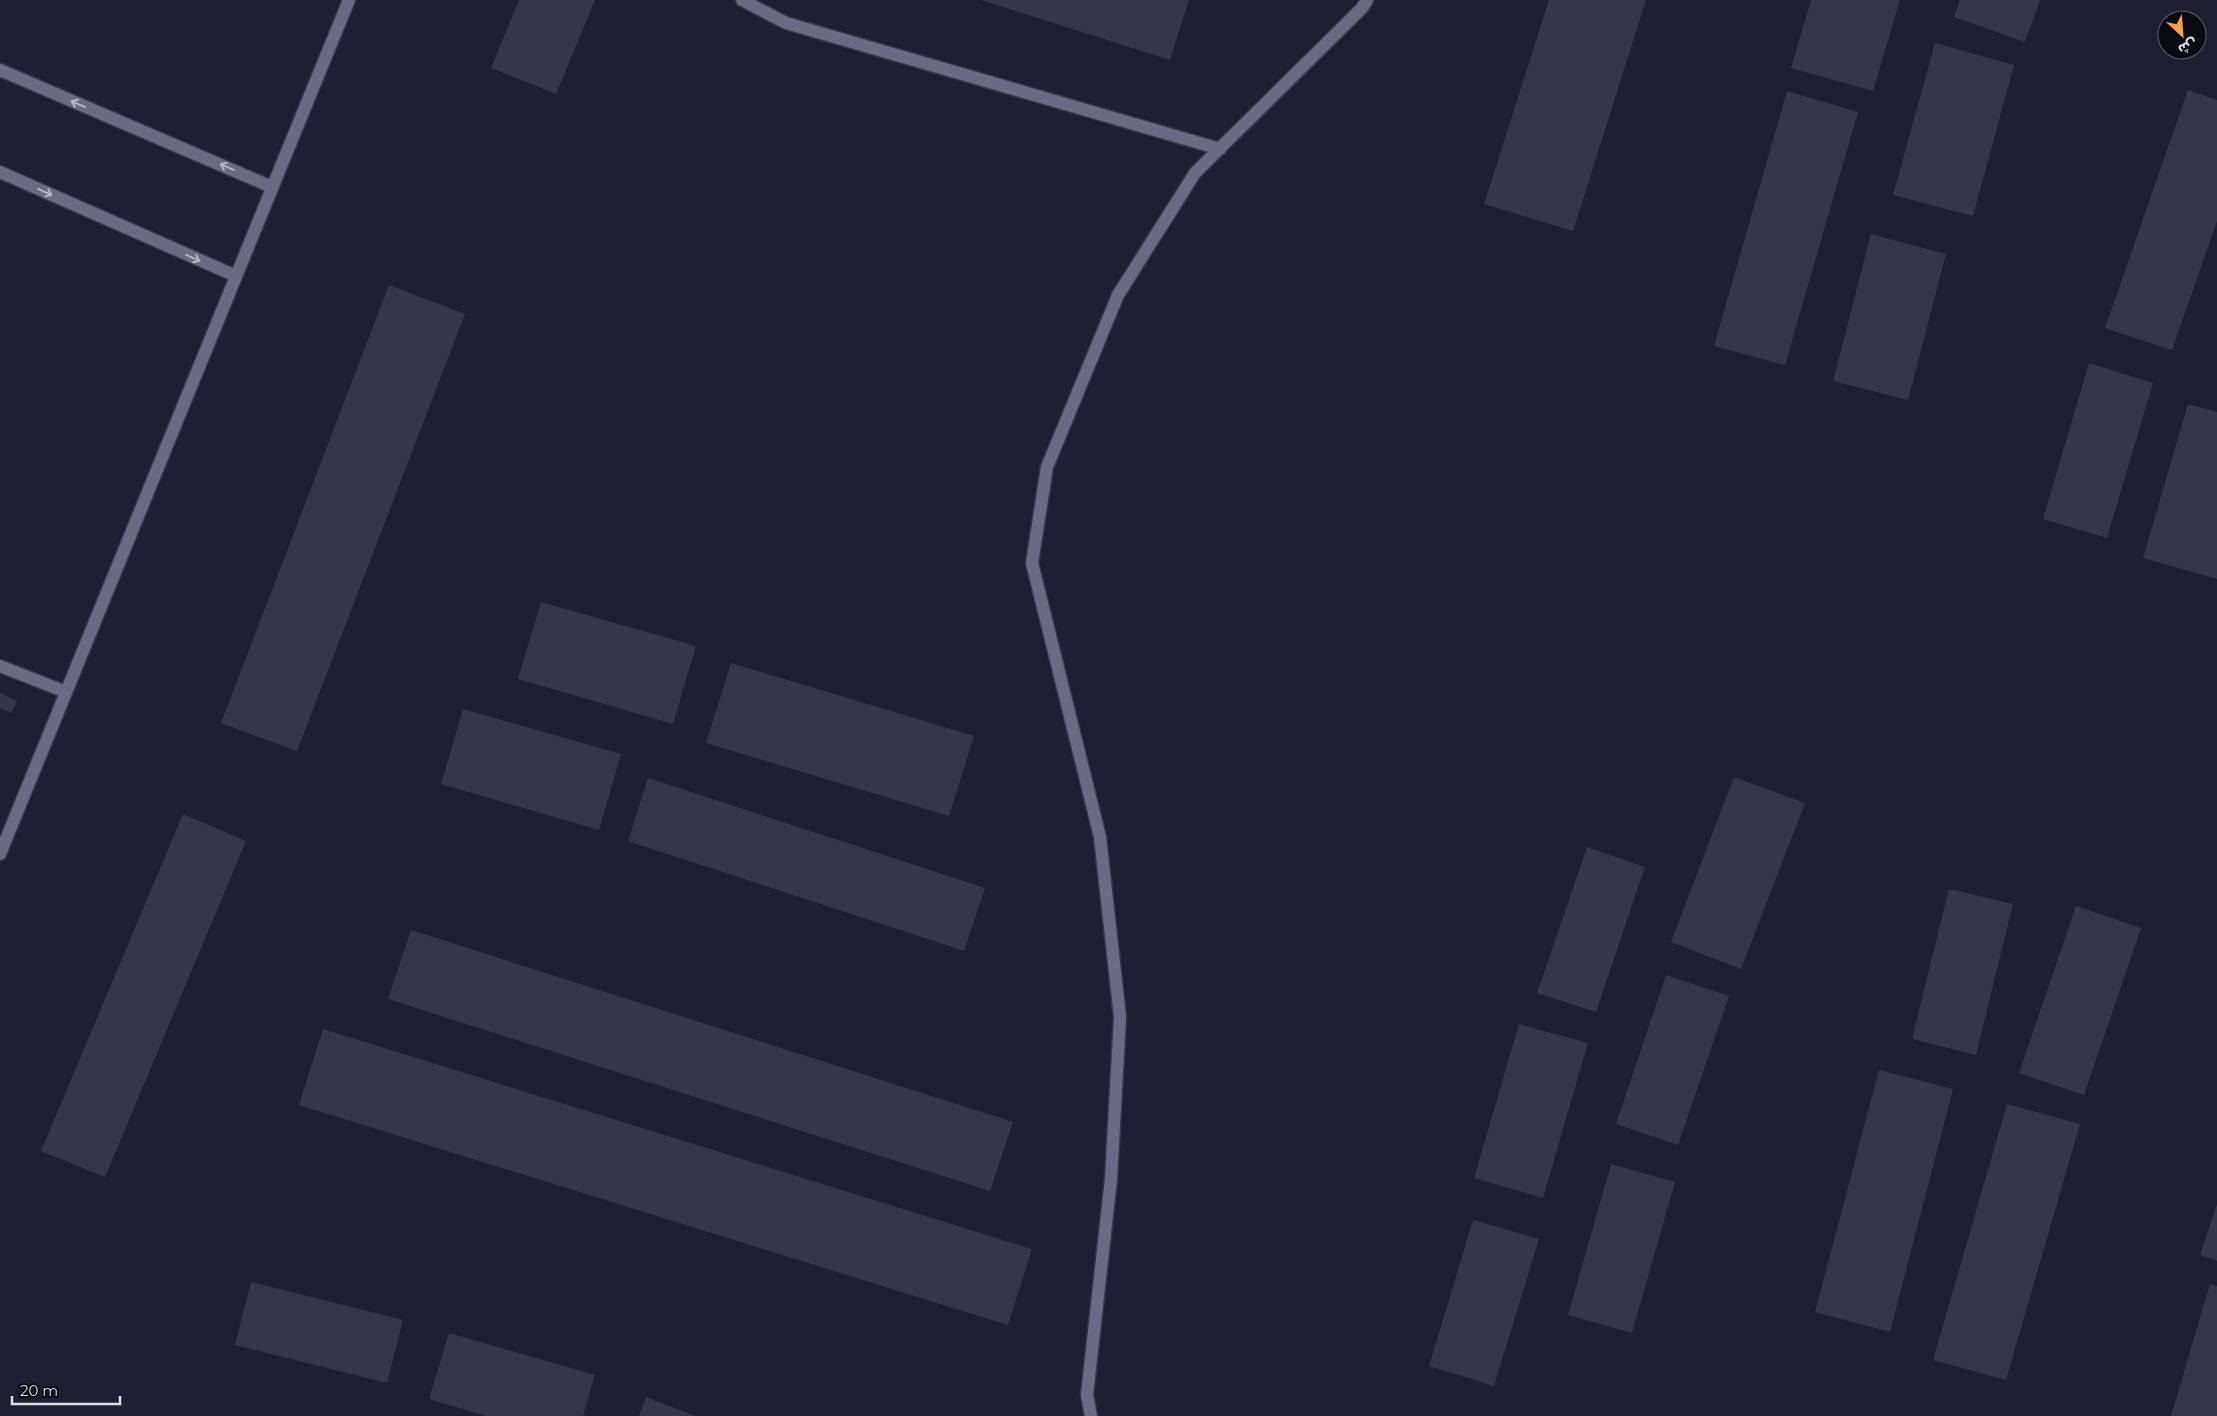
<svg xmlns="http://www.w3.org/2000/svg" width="2217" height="1416" font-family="Montserrat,'Noto Sans Arabic',sans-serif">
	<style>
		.building { fill: #34374a }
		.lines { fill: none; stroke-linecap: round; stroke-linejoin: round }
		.street-casing { stroke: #373847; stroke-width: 15 }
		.street { stroke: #686b81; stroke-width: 12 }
		.oneway { stroke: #b4b6c7 }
	</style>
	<rect width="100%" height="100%" fill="#1d1f32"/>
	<!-- building -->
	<path class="building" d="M519,0H595L556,94L491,68Z
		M981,0H1189L1170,60Z
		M1549,0H1646L1573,231L1484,204Z
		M1811,0H1900L1873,91L1791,68Z
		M1960,0H2040L2025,42L1954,17Z
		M1935,43L2014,65L1973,216L1893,195Z
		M2188,90L2217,100V221L2172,350L2105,328Z
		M1787,91L1858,112L1785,365L1714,346Z
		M1871,234L1946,254L1908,400L1833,381Z
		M389,285L465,314L297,751L221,723Z
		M2089,363L2153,383L2107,538L2043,519Z
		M2188,404L2217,412V579L2143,558Z
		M541,602L696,646L673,724L518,679Z
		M731,663L974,736L949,816L706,743Z
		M0,693L17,701L11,713L0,708Z
		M463,709L621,754L599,830L441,784Z
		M1734,777L1805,803L1741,969L1671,942Z
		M648,778L985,888L964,951L628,841Z
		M183,814L246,841L105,1177L41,1151Z
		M1587,847L1645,867L1596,1012L1537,993Z
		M1949,889L2013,904L1976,1055L1912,1039Z
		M2076,906L2141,928L2084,1095L2019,1073Z
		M411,930L1013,1122L990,1191L388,999Z
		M1666,975L1729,996L1678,1145L1616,1124Z
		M1519,1024L1588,1043L1543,1198L1474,1178Z
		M323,1029L1032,1249L1008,1325L299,1105Z
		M1879,1070L1953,1089L1890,1332L1815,1312Z
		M2007,1104L2080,1124L2006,1380L1933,1360Z
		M1611,1164L1675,1182L1632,1333L1568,1315Z
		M2217,1204V1261L2200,1255Z
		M1473,1220L1539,1239L1494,1386L1429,1366Z
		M251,1282L403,1320L387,1383L235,1345Z
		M2210,1284L2217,1286V1416H2171Z
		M449,1333L595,1375L583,1416H486L429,1399Z
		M646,1397L695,1416H639Z"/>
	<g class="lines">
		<defs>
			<path id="street" d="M742,0L786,23L1220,149
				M0,70L272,187
				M0,172L236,276
				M0,666L66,692
				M0,854L349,0
				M1091,1416L1087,1395L1111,1179L1120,1017L1100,837L1032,563L1047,467L1118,295L1195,173L1362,8L1367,0"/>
		</defs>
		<!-- street casing -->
		<use href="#street" class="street-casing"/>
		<!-- street -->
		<use href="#street" class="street"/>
	</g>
	<!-- one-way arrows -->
	<defs><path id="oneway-shaft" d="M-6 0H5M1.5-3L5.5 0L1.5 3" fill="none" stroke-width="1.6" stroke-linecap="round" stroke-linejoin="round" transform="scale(1.25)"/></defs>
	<g class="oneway">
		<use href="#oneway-shaft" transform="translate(78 104) rotate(-157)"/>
		<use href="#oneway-shaft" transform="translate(227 167) rotate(-157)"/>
		<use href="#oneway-shaft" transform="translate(45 192) rotate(24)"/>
		<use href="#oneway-shaft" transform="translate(193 258) rotate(24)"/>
	</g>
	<!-- north arrow -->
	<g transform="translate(2182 35) rotate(154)"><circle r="24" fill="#090a12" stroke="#5e5f69"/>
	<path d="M0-4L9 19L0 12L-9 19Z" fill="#f9a04d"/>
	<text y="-8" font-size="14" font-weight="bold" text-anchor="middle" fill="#dddfec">ش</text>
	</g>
	<!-- scale -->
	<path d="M12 1396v8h108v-8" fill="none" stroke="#dddfec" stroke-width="2.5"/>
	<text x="20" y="1396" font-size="15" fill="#dddfec" stroke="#090a12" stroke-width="4" paint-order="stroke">20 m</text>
</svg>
